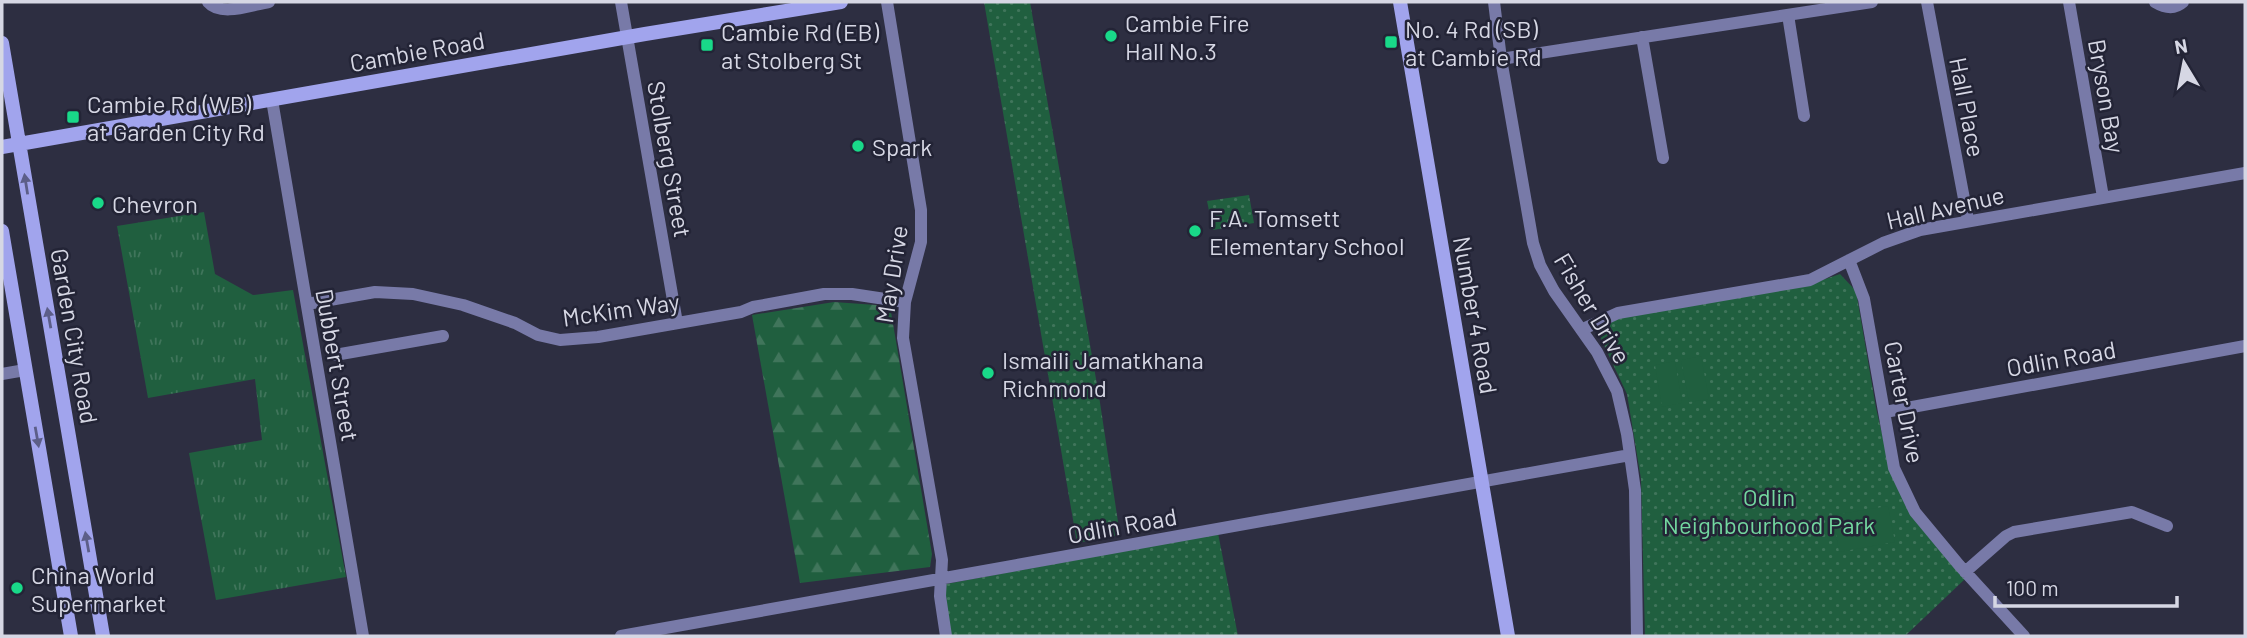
<svg xmlns="http://www.w3.org/2000/svg" width="2247" height="638" font-family="Barlow,sans-serif">
	<style>
		.grass { fill: url(#grass-tufts) }
		.forest { fill: url(#forest-firs) }
		.park { fill: url(#park-dots) }
		.pitch { fill: #205f3f }
		.lines { fill: none; stroke-linecap: round; stroke-linejoin: round }
		.street { stroke: #787aa8; stroke-width: 12 }
		.secondary { stroke: #a1a4ed; stroke-width: 14 }
		.oneway { fill: #5c5e88 }
		.poi-dot { fill: #19d989; stroke: #232436; stroke-width: 2.5 }
		.labels { text-anchor: middle; dominant-baseline: central; stroke-width: 5; stroke-linejoin: round; paint-order: stroke }
		.poi-label { font-size: 24px; fill: #d6d7e4; stroke: #232436; text-anchor: start }
		.street-label { font-size: 24px; fill: #d6d7e4; stroke: #232436 }
		.park-label { font-size: 24px; fill: #73d79f; stroke: #232436 }
	</style>
	<defs>
		<pattern id="grass-tufts" width="24" height="20" patternUnits="userSpaceOnUse" patternTransform="scale(1.75)"><rect width="24" height="20" fill="#205f3f"/><path d="M3 7l-1-3M5 7V3M7 7l1-3M15 17l-1-3M17 17v-4M19 17l1-3" fill="none" stroke="#40755b"/></pattern>
		<pattern id="forest-firs" width="22" height="20" patternUnits="userSpaceOnUse" patternTransform="scale(1.75)"><rect width="22" height="20" fill="#205f3f"/><path d="M5 1l3.5 6h-7zM16 11l3.5 6h-7z" fill="#40755b"/></pattern>
		<pattern id="park-dots" width="8" height="8" patternUnits="userSpaceOnUse" patternTransform="scale(1.75)"><rect width="8" height="8" fill="#205f3f"/><path d="M2 2h.1M6 6h.1" fill="none" stroke="#40755b" stroke-width="1.8" stroke-linecap="round"/></pattern>
	</defs>
	<rect width="100%" height="100%" fill="#2d2e41"/>
	<!-- grass -->
	<path class="grass" d="M204,212L215,274L253,295L293,290L346,577L216,600L189,453L262,440L255,379L148,398L117,226Z"/>
	<!-- forest -->
	<path class="forest" d="M834,302L890,306L932,554L930,567L800,583L752,315Z"/>
	<!-- park -->
	<path class="park" d="M984,2H1030L1099,396L1120,535L1077,543Z
		M1249,195L1254,223L1213,230L1207,201Z
		M1840,274L1856,291L1876,408L1890,468L1965,579L1905,636H1645L1641,479L1627,394L1601,339L1602,332L1616,318L1811,284Z
		M1218,533L1238,636H950L941,585Z"/>
	<!-- pitch -->
	<path class="pitch" d="M1701,356L1709,399L1689,402L1681,360Z
		M1675,361L1682,403L1662,407L1655,365Z
		M1888,506L1895,542L1839,552L1833,515Z"/>
	<g class="lines">
		<!-- street -->
		<path class="street" d="M208,2C221,17 251,5 269,2
			M621,2L677,323
			M887,2L921,210V242L905,302L903,338L942,560L940,596L946,636
			M1494,2L1501,59L1533,243L1540,265L1554,291L1597,352L1617,391L1627,434L1635,490L1637,636
			M1927,2L1968,220
			M2069,2L2103,197
			M2155,2C2165,8 2174,10 2183,2
			M1788,15L1804,116
			M1642,37L1663,158
			M1501,59L1872,2
			M272,100L363,636
			M1849,260L1864,299L1894,468L1915,512L1959,565L2024,636
			M307,304L375,292L413,294L463,305L515,323L538,335L560,340L598,337L741,312L753,307L824,294H852L905,302
			M1583,329L1618,313L1810,280L1883,243L1920,230L2245,173
			M335,355L443,336
			M2,374L25,370
			M1885,412L2245,346
			M1965,572L2006,536L2014,532L2132,512L2167,526
			M621,636L1630,455"/>
		<!-- secondary -->
		<path class="secondary" d="M1400,2L1508,636
			M2,43L103,636
			M2,147L645,34L841,2
			M2,231L71,636"/>
	</g>
	<!-- one-way arrows -->
	<defs><path id="oneway-solid" d="M-6-.8H1V-3.2L6.5 0L1 3.2V.8H-6Z" transform="scale(1.75)"/></defs>
	<g class="oneway">
		<use href="#oneway-solid" transform="translate(26 184) rotate(-99)"/>
		<use href="#oneway-solid" transform="translate(49 318) rotate(-100)"/>
		<use href="#oneway-solid" transform="translate(37 437) rotate(80)"/>
		<use href="#oneway-solid" transform="translate(87 542) rotate(-100)"/>
	</g>
	<!-- markers -->
	<g class="poi-dot">
		<circle cx="1111" cy="36" r="7"/>
		<rect x="1384" y="35" width="14" height="14" rx="3.5"/>
		<rect x="700" y="38" width="14" height="14" rx="3.5"/>
		<rect x="66" y="110" width="14" height="14" rx="3.5"/>
		<circle cx="858" cy="146" r="7"/>
		<circle cx="98" cy="203" r="7"/>
		<circle cx="1195" cy="231" r="7"/>
		<circle cx="988" cy="373" r="7"/>
		<circle cx="17" cy="588" r="7"/>
	</g>
	<g class="labels">
		<!-- poi labels -->
		<g class="poi-label">
			<text x="1125" y="22">Cambie Fire<tspan x="1125" dy="28">Hall No.3</tspan></text>
			<text x="1405" y="28">No. 4 Rd (SB)<tspan x="1405" dy="28">at Cambie Rd</tspan></text>
			<text x="721" y="31">Cambie Rd (EB)<tspan x="721" dy="28">at Stolberg St</tspan></text>
			<text x="87" y="103">Cambie Rd (WB)<tspan x="87" dy="28">at Garden City Rd</tspan></text>
			<text x="872" y="146">Spark</text>
			<text x="112" y="203">Chevron</text>
			<text x="1209" y="217">F.A. Tomsett<tspan x="1209" dy="28">Elementary School</tspan></text>
			<text x="1002" y="359">Ismaili Jamatkhana<tspan x="1002" dy="28">Richmond</tspan></text>
			<text x="31" y="574">China World<tspan x="31" dy="28">Supermarket</tspan></text>
		</g>
		<!-- street labels -->
		<g class="street-label">
			<text transform="translate(417 51) rotate(-10)">Cambie Road</text>
			<text transform="translate(2107 96) rotate(80)">Bryson Bay</text>
			<text transform="translate(1968 107) rotate(79)">Hall Place</text>
			<text transform="translate(670 159) rotate(80)">Stolberg Street</text>
			<text transform="translate(1945 207) rotate(-13)">Hall Avenue</text>
			<text transform="translate(891 274) rotate(-81)">May Drive</text>
			<text transform="translate(1593 308) rotate(59)">Fisher Drive</text>
			<text transform="translate(621 309) rotate(-8)">McKim Way</text>
			<text transform="translate(1476 315) rotate(80)">Number 4 Road</text>
			<text transform="translate(75 336) rotate(80)">Garden City Road</text>
			<text transform="translate(2061 358) rotate(-10)">Odlin Road</text>
			<text transform="translate(338 365) rotate(80)">Dubbert Street</text>
			<text transform="translate(1905 402) rotate(79)">Carter Drive</text>
			<text transform="translate(1122 525) rotate(-10)">Odlin Road</text>
		</g>
		<!-- park labels -->
		<g class="park-label">
			<text x="1769" y="496">Odlin<tspan x="1769" dy="28">Neighbourhood Park</tspan></text>
		</g>
	</g>
	<!-- border -->
	<rect width="2247" height="638" fill="none" stroke="#d6d7e4" stroke-width="7"/>
	<!-- north arrow -->
	<g transform="translate(2184 63) rotate(350)" stroke="#232436" stroke-width="5" paint-order="stroke">
	<path d="M0-5L12 26L0 18L-12 26Z" fill="#d6d7e4"/>
	<text y="-10" font-size="19" font-weight="bold" text-anchor="middle" fill="#d6d7e4">N</text>
	</g>
	<!-- scale -->
	<path d="M1995 596v10h182v-10" fill="none" stroke="#d6d7e4" stroke-width="3.5"/>
	<text x="2006" y="596" font-size="21" fill="#d6d7e4" stroke="#232436" stroke-width="5" paint-order="stroke">100 m</text>
</svg>
